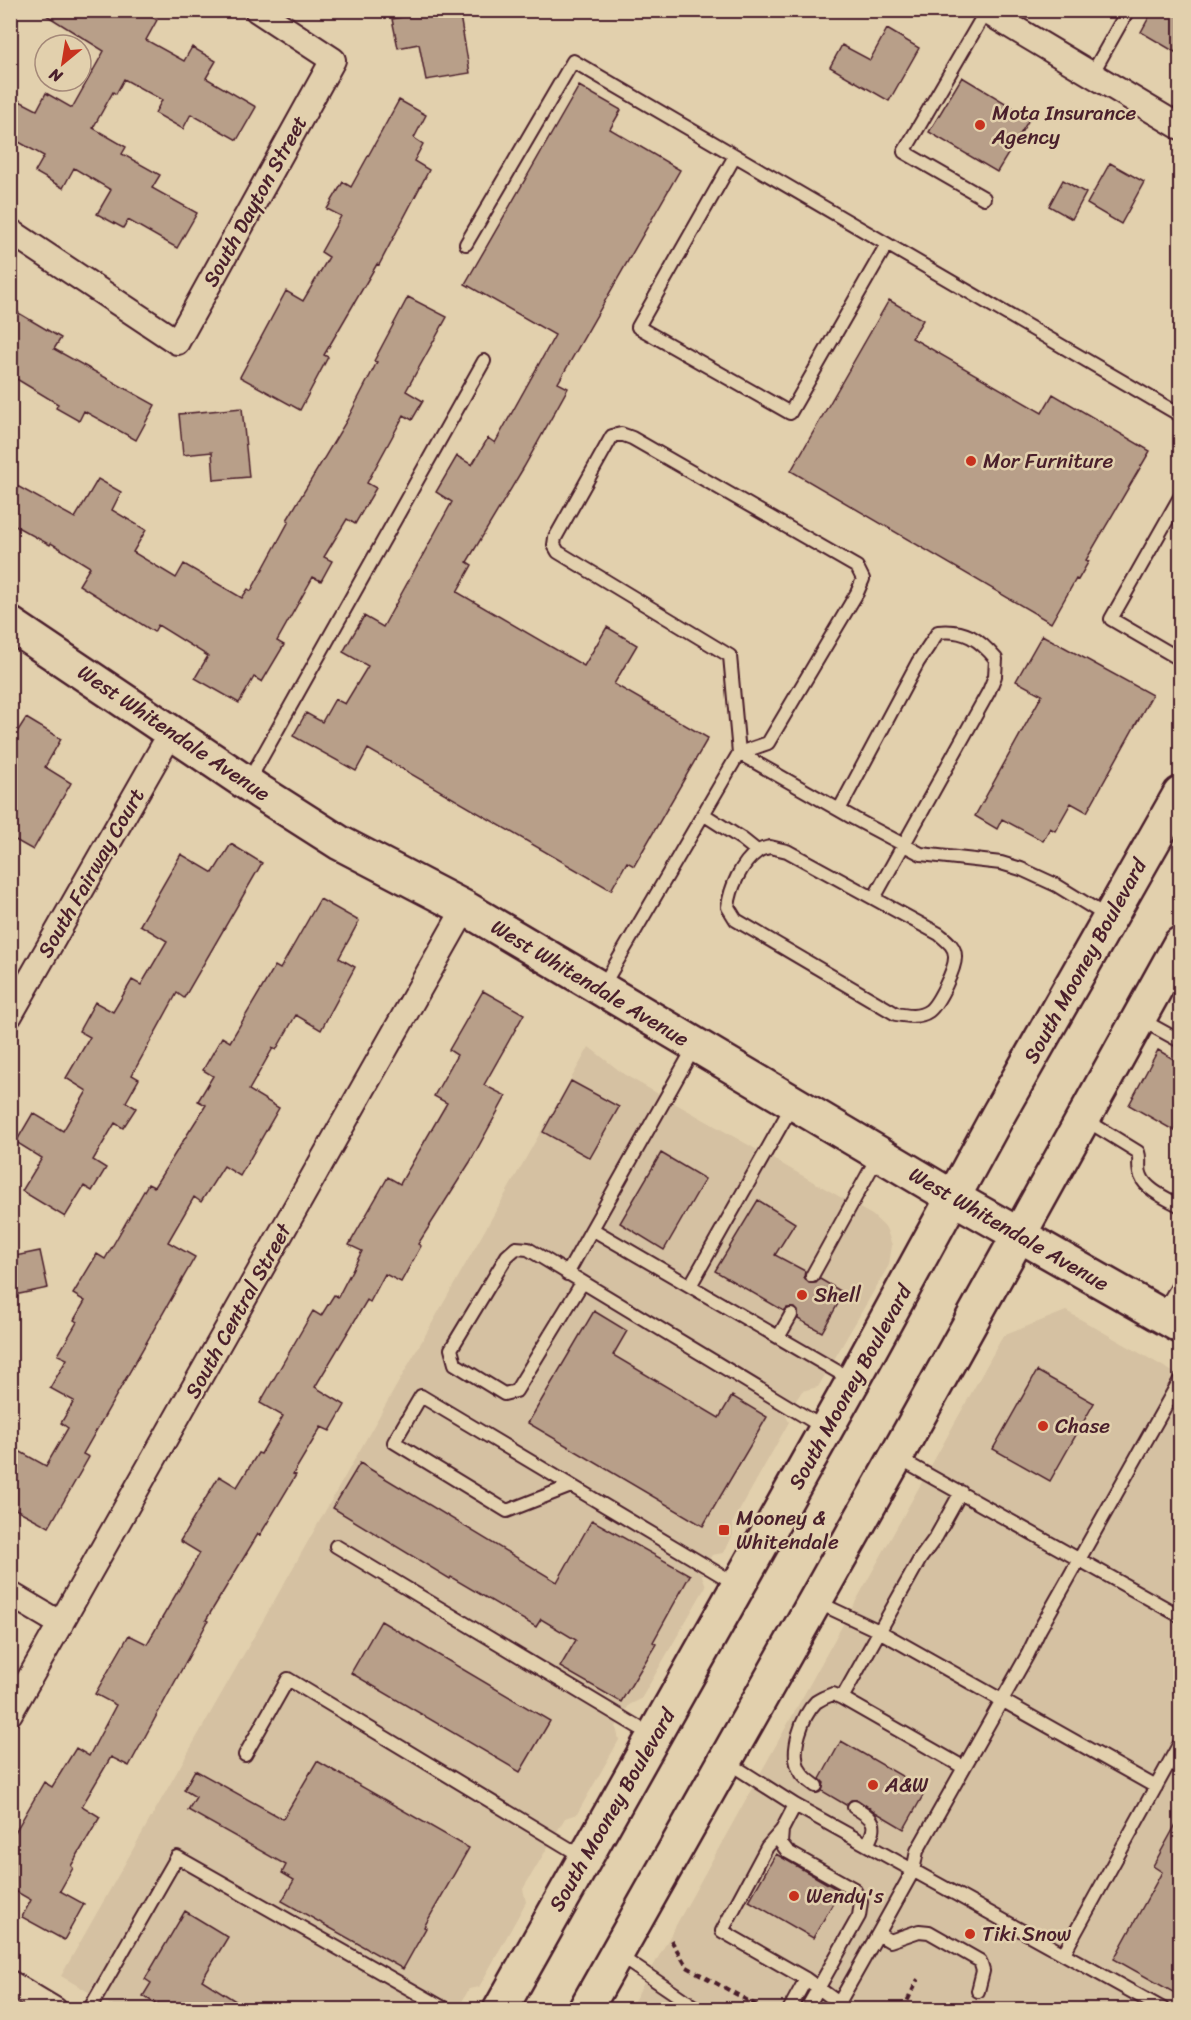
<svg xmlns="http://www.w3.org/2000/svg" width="1191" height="2020" font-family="Sriracha,sans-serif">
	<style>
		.built { fill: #d5c1a2 }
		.building { fill: #b89f89; stroke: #4a1f2b; stroke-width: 1.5 }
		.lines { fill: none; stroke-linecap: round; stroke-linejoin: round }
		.lane-casing { stroke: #4a1f2b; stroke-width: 16 }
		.street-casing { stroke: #4a1f2b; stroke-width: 28 }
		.secondary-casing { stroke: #4a1f2b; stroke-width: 38 }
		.primary-casing { stroke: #4a1f2b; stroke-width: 38 }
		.path { stroke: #4a1f2b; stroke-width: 4; stroke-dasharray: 6 4.5; stroke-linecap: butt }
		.lane { stroke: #e2d0ad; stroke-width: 12 }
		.street { stroke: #e2d0ad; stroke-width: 24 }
		.secondary { stroke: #e2d0ad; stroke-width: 33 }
		.primary { stroke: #e2d0ad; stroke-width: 33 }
		.poi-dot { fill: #c8321e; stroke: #e2d0ad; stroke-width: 2 }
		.labels { text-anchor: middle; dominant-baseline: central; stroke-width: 5; stroke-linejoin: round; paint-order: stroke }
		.poi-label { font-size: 21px; fill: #4a1f2b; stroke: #e2d0ad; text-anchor: start }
		.street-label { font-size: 21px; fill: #4a1f2b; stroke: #e2d0ad }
	</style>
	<rect width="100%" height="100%" fill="#e2d0ad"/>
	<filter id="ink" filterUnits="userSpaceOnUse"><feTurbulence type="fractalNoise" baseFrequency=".0167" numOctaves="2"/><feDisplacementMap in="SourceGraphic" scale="12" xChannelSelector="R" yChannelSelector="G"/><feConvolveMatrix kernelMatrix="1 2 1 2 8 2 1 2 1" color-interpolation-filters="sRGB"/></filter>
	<g filter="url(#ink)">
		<!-- built -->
		<path class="built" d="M589,1047L625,1075L872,1215L886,1228L892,1245L889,1265L818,1387L802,1391L786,1416L789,1422L733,1522V1535L723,1553L712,1555L701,1573L706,1586L641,1699L629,1705L616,1727L619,1740L577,1814L565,1818L523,1889L526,1902L479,1987L469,1989L458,2009H118L61,1976Z
			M1066,1311L1180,1376V2009L629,2010L1003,1336Z"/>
		<!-- building -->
		<path class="building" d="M38,10H140L157,20L146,40L184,61L192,47L216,61L206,78L256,107L237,140L191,114L183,129L155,113L162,100L124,79L116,94L113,92L93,128L126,147L122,154L160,175L152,188L197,213L177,248L128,220L123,228L97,214L111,190L74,168L63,188L35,172L44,156L10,137V96L37,110L46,93L72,108L104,51Z
			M441,10H459L470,73L426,80L419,44L398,48L392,19Z
			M1153,10H1180V55L1141,32Z
			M887,29L919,48L889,101L830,67L842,45L870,60Z
			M962,77L1030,118L997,172L929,132Z
			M579,86L621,110L610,129L680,170L558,383L568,388L524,467L467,562L472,565L457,592L584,666L607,627L637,645L614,684L708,738L634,866L627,862L611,890L368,749L356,771L293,736L306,713L322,722L335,699L345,704L368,666L343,652L364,616L383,627L452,502L436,492L457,456L472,465L488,438L495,443L555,335L465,284Z
			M399,100L426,115L414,138L423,144L414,161L429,170L379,265L377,264L324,355L328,357L300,410L240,377L286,291L303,301L329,257L321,252L341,216L327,209L343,182L351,187Z
			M1110,163L1144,182L1121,224L1087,204Z
			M1063,180L1086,193L1072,219L1049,206Z
			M408,297L447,317L406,391L423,401L412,420L404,415L367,483L376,488L355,524L347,519L324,557L332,561L321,581L313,577L277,641L284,645L262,682L254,677L239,703L195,678L208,656L158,625L154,632L79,585L90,567L51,543L50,545L10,523V482L75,518L98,479L121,492L112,510L146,530L133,552L176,578L184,564L242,598L248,589L251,591L289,521L287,520L347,420L377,362L374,361Z
			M889,300L923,320L912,338L1042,413L1053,394L1150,451L1086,560L1089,561L1078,580L1076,579L1051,623L791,471Z
			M10,308L61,338L54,349L155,405L136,440L84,411L79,421L56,408L58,404L10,375Z
			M242,408L249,477L214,480L212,452L183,455L179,414Z
			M1042,635L1152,695L1087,812L1071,803L1055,831L1050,828L1043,841L1002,819L997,829L975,816L1042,695L1016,681Z
			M26,718L61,739L45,767L71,783L33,850L10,837V743Z
			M231,844L262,863L184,998L177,993L132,1075L139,1079L126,1102L136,1108L123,1128L115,1123L93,1160L106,1168L92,1191L84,1186L65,1217L22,1191L42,1158L16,1142L33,1113L63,1131L87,1091L66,1078L90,1037L79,1031L95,1002L113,1012L132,980L141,985L167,941L140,925L181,854L213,873Z
			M320,899L359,921L339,958L355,967L321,1030L296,1015L276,1050L273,1048L249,1090L279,1108L240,1176L224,1166L201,1202L194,1197L168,1242L195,1257L83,1454L89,1457L49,1527L10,1506V1446L46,1466L68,1428L61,1423L74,1401L50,1388L67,1359L58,1355L77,1322L74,1320L85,1301L73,1294L97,1254L105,1259L148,1184L154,1187L206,1105L198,1101L213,1076L203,1070L222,1037L230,1042L275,966L280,969Z
			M483,991L524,1014L484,1085L506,1096L470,1162L418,1244L421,1246L401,1282L385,1274L370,1302L367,1300L315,1387L345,1405L330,1431L321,1427L293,1474L296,1475L260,1535L258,1534L206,1620L208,1621L129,1766L111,1757L82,1806L100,1817L71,1866L73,1868L60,1891L84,1904L64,1940L22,1917L31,1900L10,1888V1841L44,1782L52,1787L76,1748L89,1756L116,1705L95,1694L129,1635L147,1644L200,1553L180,1541L219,1476L237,1487L258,1453L261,1454L283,1416L260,1403L313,1311L321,1316L334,1295L338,1297L362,1251L349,1245L388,1177L400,1184L447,1103L434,1096L457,1055L449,1050Z
			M1158,1050L1180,1063V1134L1129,1105Z
			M571,1081L619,1107L590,1158L543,1132Z
			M661,1153L705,1179L664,1250L620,1223Z
			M758,1200L795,1223L775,1255L805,1271L804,1277L809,1283H816L820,1279L844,1293L822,1332L798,1319V1311L795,1308H787L784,1311L715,1271Z
			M40,1251L48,1288L10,1296V1257Z
			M594,1311L627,1331L613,1355L719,1418L732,1396L767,1417L703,1526L528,1423Z
			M1037,1371L1094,1403L1050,1481L993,1449Z
			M360,1463L557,1582L592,1520L690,1575L653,1642L656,1644L621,1702L560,1667L576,1640L541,1619L536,1627L451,1577L450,1579L333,1508Z
			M381,1621L550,1721L520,1772L351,1673Z
			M841,1741L926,1790L904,1829L877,1813L858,1800H851L846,1805L822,1791L824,1783L820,1779Z
			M317,1761L469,1848L424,1927L426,1928L403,1969L282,1901L294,1880L282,1873L286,1865L188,1810L196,1797L184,1790L195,1770L283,1819Z
			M1180,1817V1996L1114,1959L1162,1872L1153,1866Z
			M776,1854L840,1891L813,1938L749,1901Z
			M185,1911L228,1937L202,1980L250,2010H166L143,1996L151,1983L145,1979Z"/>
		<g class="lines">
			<defs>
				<path id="lane" d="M1092,74L1128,10
					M735,156L638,327L790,413L887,244
					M984,198L904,152L986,11
					M466,244L573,61L1180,415
					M621,434L632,438L857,567L863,579L857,593L768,743L739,753L730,656L558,552L554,545L555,538L612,436Z
					M1180,497L1111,619L1178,658L1180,653
					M248,782L484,361
					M839,810L918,662L938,632C965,629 979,639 996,659L995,676L989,691L874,898
					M703,814L742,839L757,851
					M770,847L787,851L939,934C946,940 955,946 955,956C956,968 938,1004 929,1011C919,1018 907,1016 896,1014L736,920L728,907C730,889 741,863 757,852C760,849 766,848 770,847Z
					M601,989L739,753L855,819L921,854L1001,863L1021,869L1056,885L1108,917
					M1140,1019L1180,1041
					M695,1046L592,1229L852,1380
					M1086,1120L1138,1152C1141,1160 1137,1168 1141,1176C1146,1190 1168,1199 1180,1206
					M567,1274L592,1229
					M812,1276L878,1156
					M582,1283L516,1391L504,1394L455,1364L451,1349L507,1256L516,1248L528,1249L824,1428
					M690,1286L793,1104
					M1161,1314L1180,1283
					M779,1336L791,1315
					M896,1457L1180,1616
					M571,1486L507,1511L394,1442L421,1396L736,1584
					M961,1492L936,1537L920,1559L842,1698L963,1767
					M336,1546L653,1736
					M815,1601L879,1631L1156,1787
					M245,1755L288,1679L583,1857
					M726,1761L795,1805L1165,2010
					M816,1786C809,1781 803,1777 799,1769C790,1751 802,1716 816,1702C822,1698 827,1696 833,1694L842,1698
					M795,1805L782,1830L767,1847L722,1931L806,1979L839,2003
					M854,1807C874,1819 879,1823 867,1845
					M782,1830L781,1843L788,1852L854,1889L861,1902L859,1916L806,2010
					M878,1934L913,1871L917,1851L1028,1654L1040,1629L1180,1380
					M1064,1953L1180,1743
					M618,1955L699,2010
					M836,2008L878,1934L890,1941L919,1931L929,1932L980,1961L983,1971L978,1991
					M89,2010L177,1857L447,2010
					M673,2010L687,2001
					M789,2010L806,1979"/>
				<path id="street" d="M984,10L1180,127
					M10,231L177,342L333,60L257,10
					M10,1015L172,731
					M10,1594L61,1624
					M10,1713L465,908
					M10,1983L55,2010"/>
				<path id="secondary" d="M10,624L260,792L340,843L465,908L954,1198L1180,1326"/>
				<path id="primary" d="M500,2010L853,1381L998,1115L1180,794
					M585,2010L896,1457L1180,944"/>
			</defs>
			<!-- lane casing -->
			<use href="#lane" class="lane-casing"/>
			<!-- street casing -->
			<use href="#street" class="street-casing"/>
			<!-- secondary casing -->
			<use href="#secondary" class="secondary-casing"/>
			<!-- primary casing -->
			<use href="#primary" class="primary-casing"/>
			<!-- path -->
			<path class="path" d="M671,1940L687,1967L763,2009
				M903,2010L918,1979"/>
			<!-- lane -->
			<use href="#lane" class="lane"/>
			<!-- street -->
			<use href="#street" class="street"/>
			<!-- secondary -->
			<use href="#secondary" class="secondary"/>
			<!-- primary -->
			<use href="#primary" class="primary"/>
		</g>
	</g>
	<!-- markers -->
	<g class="poi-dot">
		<circle cx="980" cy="125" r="6"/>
		<circle cx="971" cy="461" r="6"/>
		<circle cx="802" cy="1295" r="6"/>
		<circle cx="1043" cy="1426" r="6"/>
		<rect x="718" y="1524" width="12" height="12" rx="3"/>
		<circle cx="873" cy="1785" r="6"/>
		<circle cx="794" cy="1896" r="6"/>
		<circle cx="970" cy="1934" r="6"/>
	</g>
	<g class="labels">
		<!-- poi labels -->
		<g class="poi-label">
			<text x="992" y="113">Mota Insurance<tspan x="992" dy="24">Agency</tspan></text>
			<text x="983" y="461">Mor Furniture</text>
			<text x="814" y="1295">Shell</text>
			<text x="1055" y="1426">Chase</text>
			<text x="736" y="1518">Mooney &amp;<tspan x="736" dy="24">Whitendale</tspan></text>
			<text x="885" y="1785">A&amp;W</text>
			<text x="806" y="1896">Wendy's</text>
			<text x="982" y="1934">Tiki Snow</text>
		</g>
		<!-- street labels -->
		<g class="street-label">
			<text transform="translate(255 201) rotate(-61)">South Dayton Street</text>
			<text transform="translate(174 733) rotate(34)">West Whitendale Avenue</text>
			<text transform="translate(91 873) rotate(-60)">South Fairway Court</text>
			<text transform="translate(1085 961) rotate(-61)">South Mooney Boulevard</text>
			<text transform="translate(590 983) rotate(31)">West Whitendale Avenue</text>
			<text transform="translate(1009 1229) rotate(30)">West Whitendale Avenue</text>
			<text transform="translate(238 1311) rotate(-61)">South Central Street</text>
			<text transform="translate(850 1387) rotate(-61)">South Mooney Boulevard</text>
			<text transform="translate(612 1810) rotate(-60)">South Mooney Boulevard</text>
		</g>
	</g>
	<!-- margin -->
	<rect width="1191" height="2020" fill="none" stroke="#e2d0ad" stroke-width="36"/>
	<rect x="18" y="18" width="1155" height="1984" fill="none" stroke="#4a1f2b" stroke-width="2" filter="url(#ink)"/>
	<!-- north arrow -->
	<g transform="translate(63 63) rotate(210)"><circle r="28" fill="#e2d0ad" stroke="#a58979" stroke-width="1.5"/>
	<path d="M0-4.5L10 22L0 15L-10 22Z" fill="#c8321e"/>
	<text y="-9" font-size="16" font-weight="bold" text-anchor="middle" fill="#4a1f2b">N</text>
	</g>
</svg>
